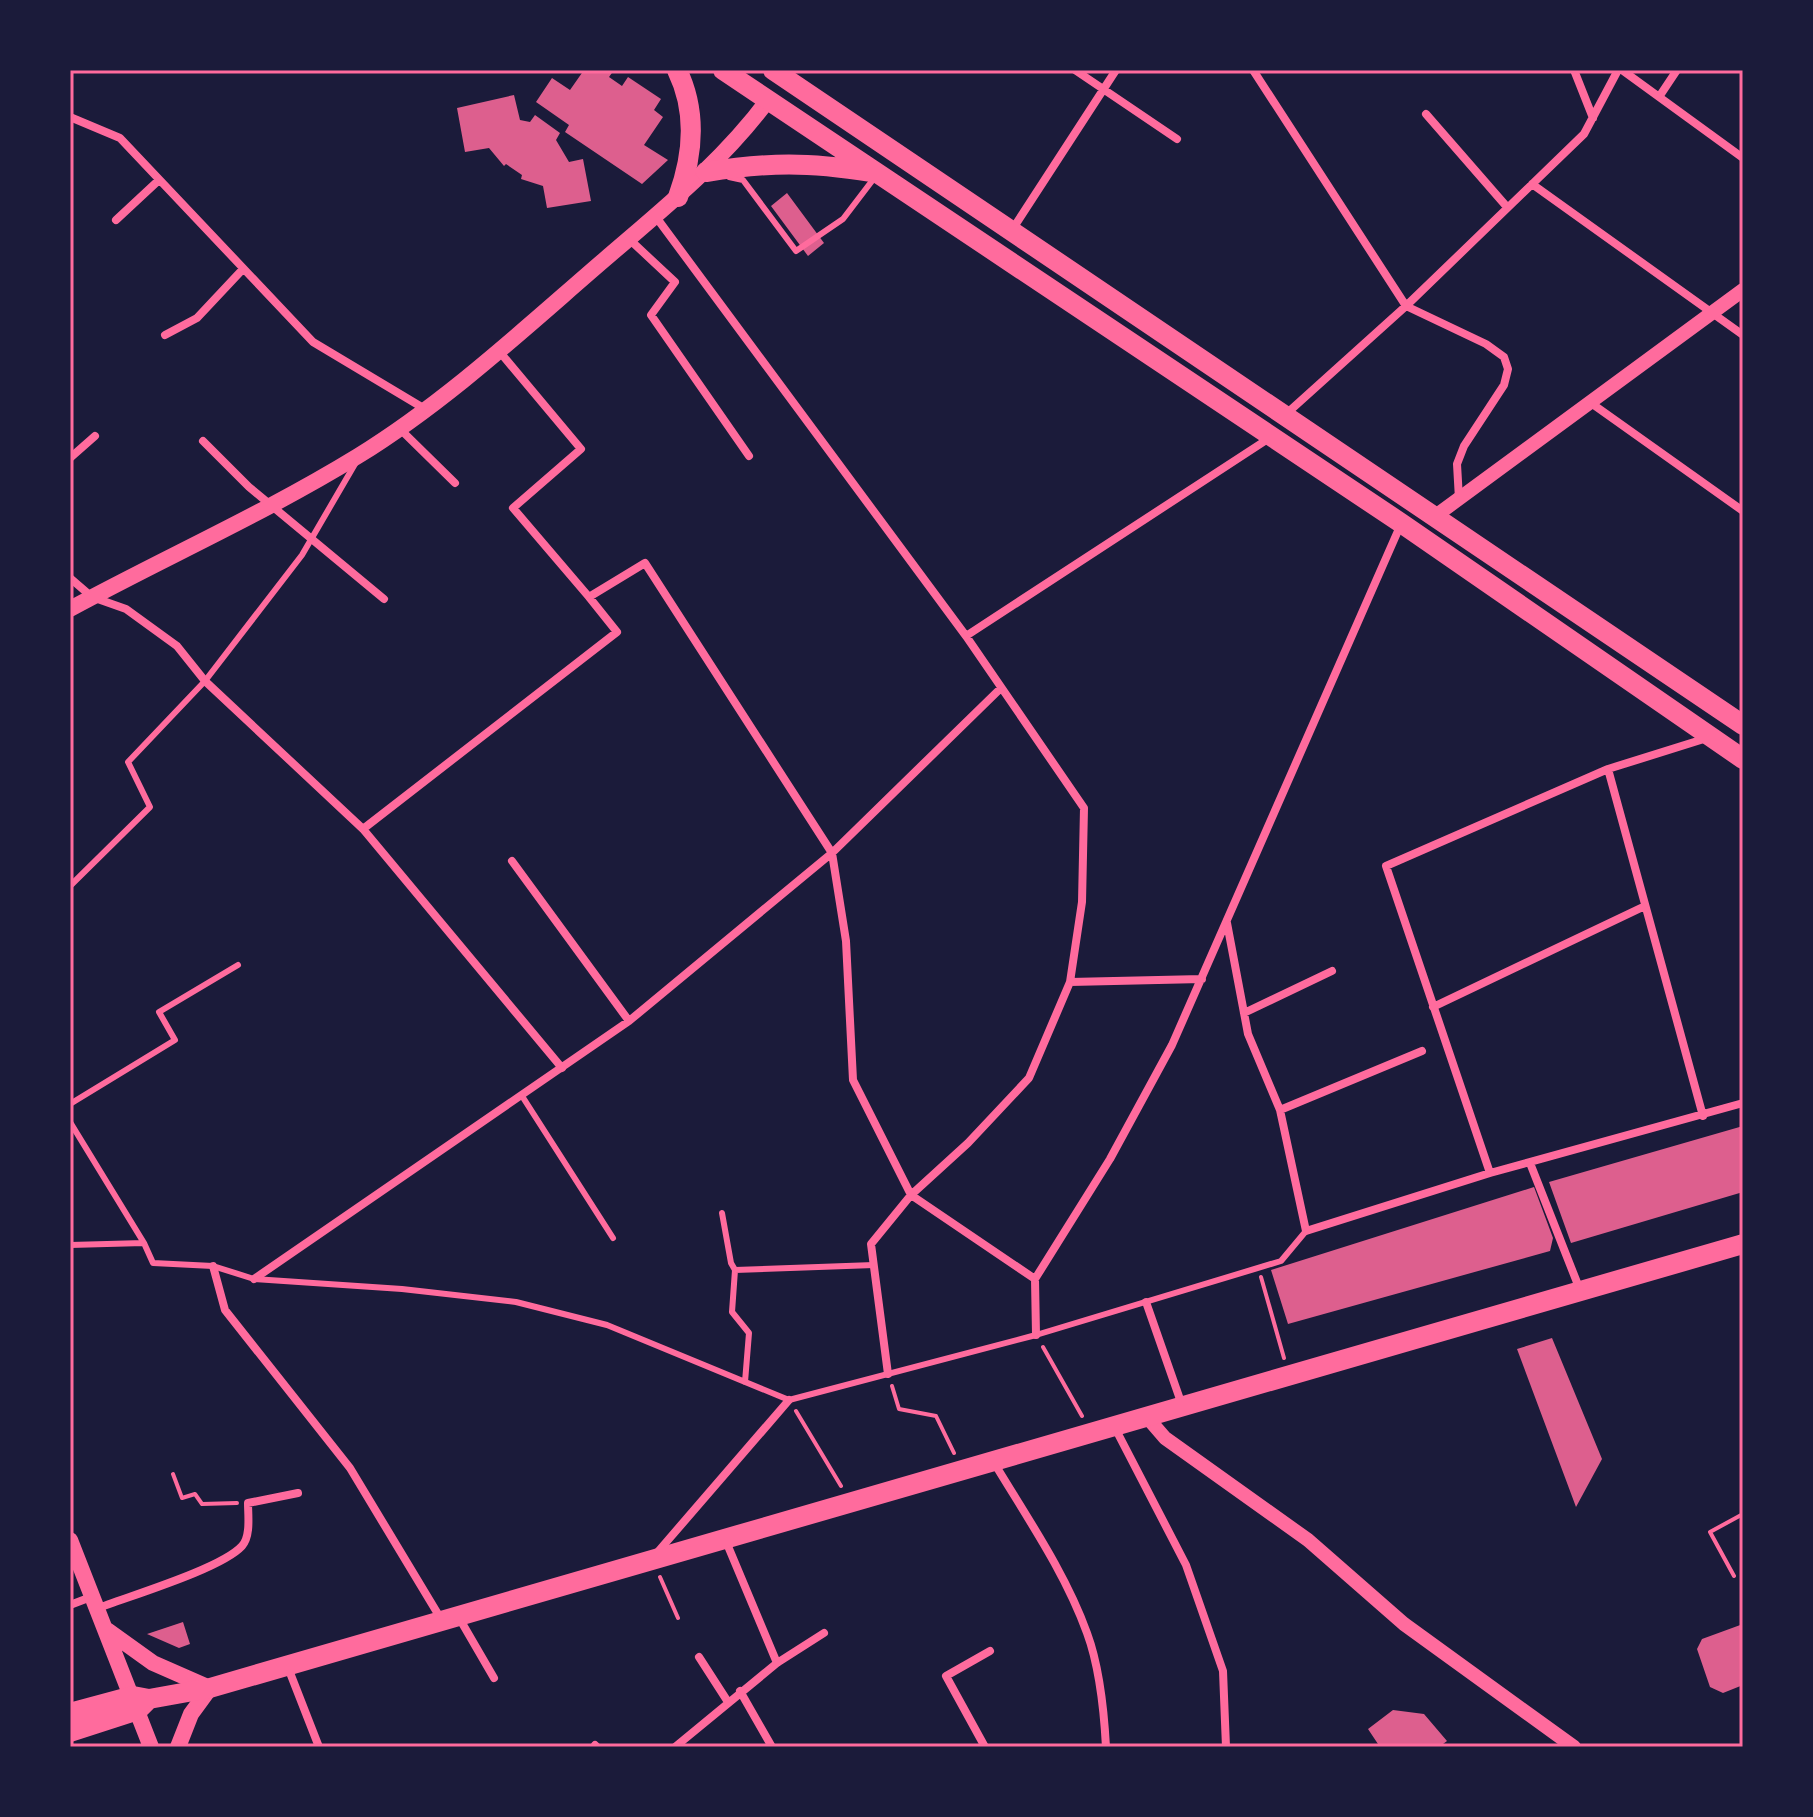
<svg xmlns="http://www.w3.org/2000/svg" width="1813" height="1817" font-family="Lato,sans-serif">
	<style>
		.building { fill: #dd5f8e }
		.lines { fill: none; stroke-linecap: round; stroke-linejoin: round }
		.path { stroke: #ff6b9d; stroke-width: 4 }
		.service { stroke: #ff6b9d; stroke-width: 6 }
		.minor { stroke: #ff6b9d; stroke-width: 8 }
		.tertiary { stroke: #ff6b9d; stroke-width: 14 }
		.secondary { stroke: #ff6b9d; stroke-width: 16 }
		.primary { stroke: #ff6b9d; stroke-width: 20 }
		.neatline { fill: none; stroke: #ff6b9d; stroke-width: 3 }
	</style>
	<rect width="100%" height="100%" fill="#1b1b3a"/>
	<!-- building -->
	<path class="building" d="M584,70H614L609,77L622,86L628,77L661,99L654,110L663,117L644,145L668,160L642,184L565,132L569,125L536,102L552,78L570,90Z
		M514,95L520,120L530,122L535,115L560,133L556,140L569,162L583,159L591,201L547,208L543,186L521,179L522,175L506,164L504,166L489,148L465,152L457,108Z
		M787,193L824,243L808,256L771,206Z
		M1743,1126V1192L1571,1243L1549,1182Z
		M1534,1187L1553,1238L1550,1251L1288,1324L1271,1270Z
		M1552,1338L1602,1459L1576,1507L1517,1349Z
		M183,1622L190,1644L179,1648L147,1634Z
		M1743,1624V1685L1723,1693L1710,1687L1697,1649L1702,1639Z
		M1393,1710L1424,1714L1447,1741L1439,1747H1380L1368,1729Z"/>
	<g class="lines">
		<!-- path -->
		<path class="path" d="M1261,1277L1284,1358
			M1043,1347L1082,1416
			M892,1386L899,1409L936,1416L954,1453
			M796,1411L841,1486
			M173,1474L182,1498L195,1494L202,1504L237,1503
			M1734,1576L1710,1532L1743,1514
			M660,1577L678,1618"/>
		<!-- service -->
		<path class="service" d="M729,177L743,180L796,251L843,219L875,177
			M70,886L150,807L128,762L205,681L302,555L355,464
			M522,1096L613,1238
			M70,1104L175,1040L159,1012L238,965
			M70,1122L144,1243
			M722,1213L731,1263L735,1270L732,1312L749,1333L745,1382
			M70,1245L144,1243L153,1263L213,1266L254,1279L402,1289L516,1302L607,1325L789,1400L1036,1335L1281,1261L1306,1231
			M735,1270L874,1265"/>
		<!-- minor -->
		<path class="minor" d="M1075,70L1177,139
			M1253,70L1406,306L1486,344L1504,357L1508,369L1504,385L1464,446L1457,464L1459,499
			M1574,70L1593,118
			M1622,70L1743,158
			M1659,97L1677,70
			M1426,114L1507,207
			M70,117L120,138L313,342L425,409
			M1532,184L1743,335
			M656,217L966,636L1084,808L1082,902L1070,982L1029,1078L968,1143L911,1195L871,1244L888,1374
			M116,220L159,180
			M1012,230L1116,70
			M629,239L675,282L651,315L749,456
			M165,335L197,318L243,269
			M499,351L581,449L513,508L589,597L645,563L832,853L846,941L853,1080L911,1195L1035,1279
			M1591,403L1743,511
			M1285,415L1406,306L1584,134L1618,70
			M400,429L455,483
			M203,441L249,487L384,599
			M70,458L95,436
			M70,578L92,597L126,609L177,646L205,681L363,829L562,1068
			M966,636L1271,437
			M1608,769L1703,1116
			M363,829L617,632L589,597
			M512,861L629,1021
			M1227,923L1248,1034L1280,1110L1306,1231L1490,1173L1743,1103
			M1070,982L1202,979
			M1433,1007L1645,906
			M1244,1013L1332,971
			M1280,1110L1422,1051
			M1530,1163L1580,1290
			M1490,1173L1386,866L1608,769L1707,738
			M213,1266L225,1310L350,1468L441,1619
			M254,1279L629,1021L832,853L1001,688
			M1146,1302L1182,1405
			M1036,1335L1035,1279L1110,1159L1172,1045L1401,524
			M1114,1426L1186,1565L1223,1671L1226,1747
			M993,1461C1026,1516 1065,1572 1087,1633C1100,1668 1104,1710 1106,1747
			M725,1539L777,1663
			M656,1554L789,1400
			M70,1605L91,1597
			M96,1609C129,1596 221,1569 242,1546C251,1536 248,1515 248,1503L298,1493
			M458,1616L494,1678
			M699,1657L728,1702
			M287,1665L319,1747
			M740,1691L772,1747
			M595,1745L597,1747
			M675,1747L777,1663L824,1633
			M985,1747L946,1676L990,1651"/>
		<!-- tertiary -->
		<path class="tertiary" d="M1434,517L1743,290
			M1146,1416L1165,1438L1308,1540L1404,1624L1574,1747"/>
		<!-- secondary -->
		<path class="secondary" d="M70,609C166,557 265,513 358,456C447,401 525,328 604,260C663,209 722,162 768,100
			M70,1540L151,1747
			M107,1630L153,1663L210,1688L191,1714L178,1747"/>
		<!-- primary -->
		<path class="primary" d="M677,70C697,111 693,156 678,197
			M723,70L1401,523L1743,759
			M773,70L1743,725
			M706,172C770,162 808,162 872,172
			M70,1713L133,1696L149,1699L210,1688L1743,1244
			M70,1732L138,1710L149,1699"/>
	</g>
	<!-- border -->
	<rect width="1813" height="1817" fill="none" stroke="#1b1b3a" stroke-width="144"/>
	<rect x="72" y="72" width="1669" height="1673" class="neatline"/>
</svg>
